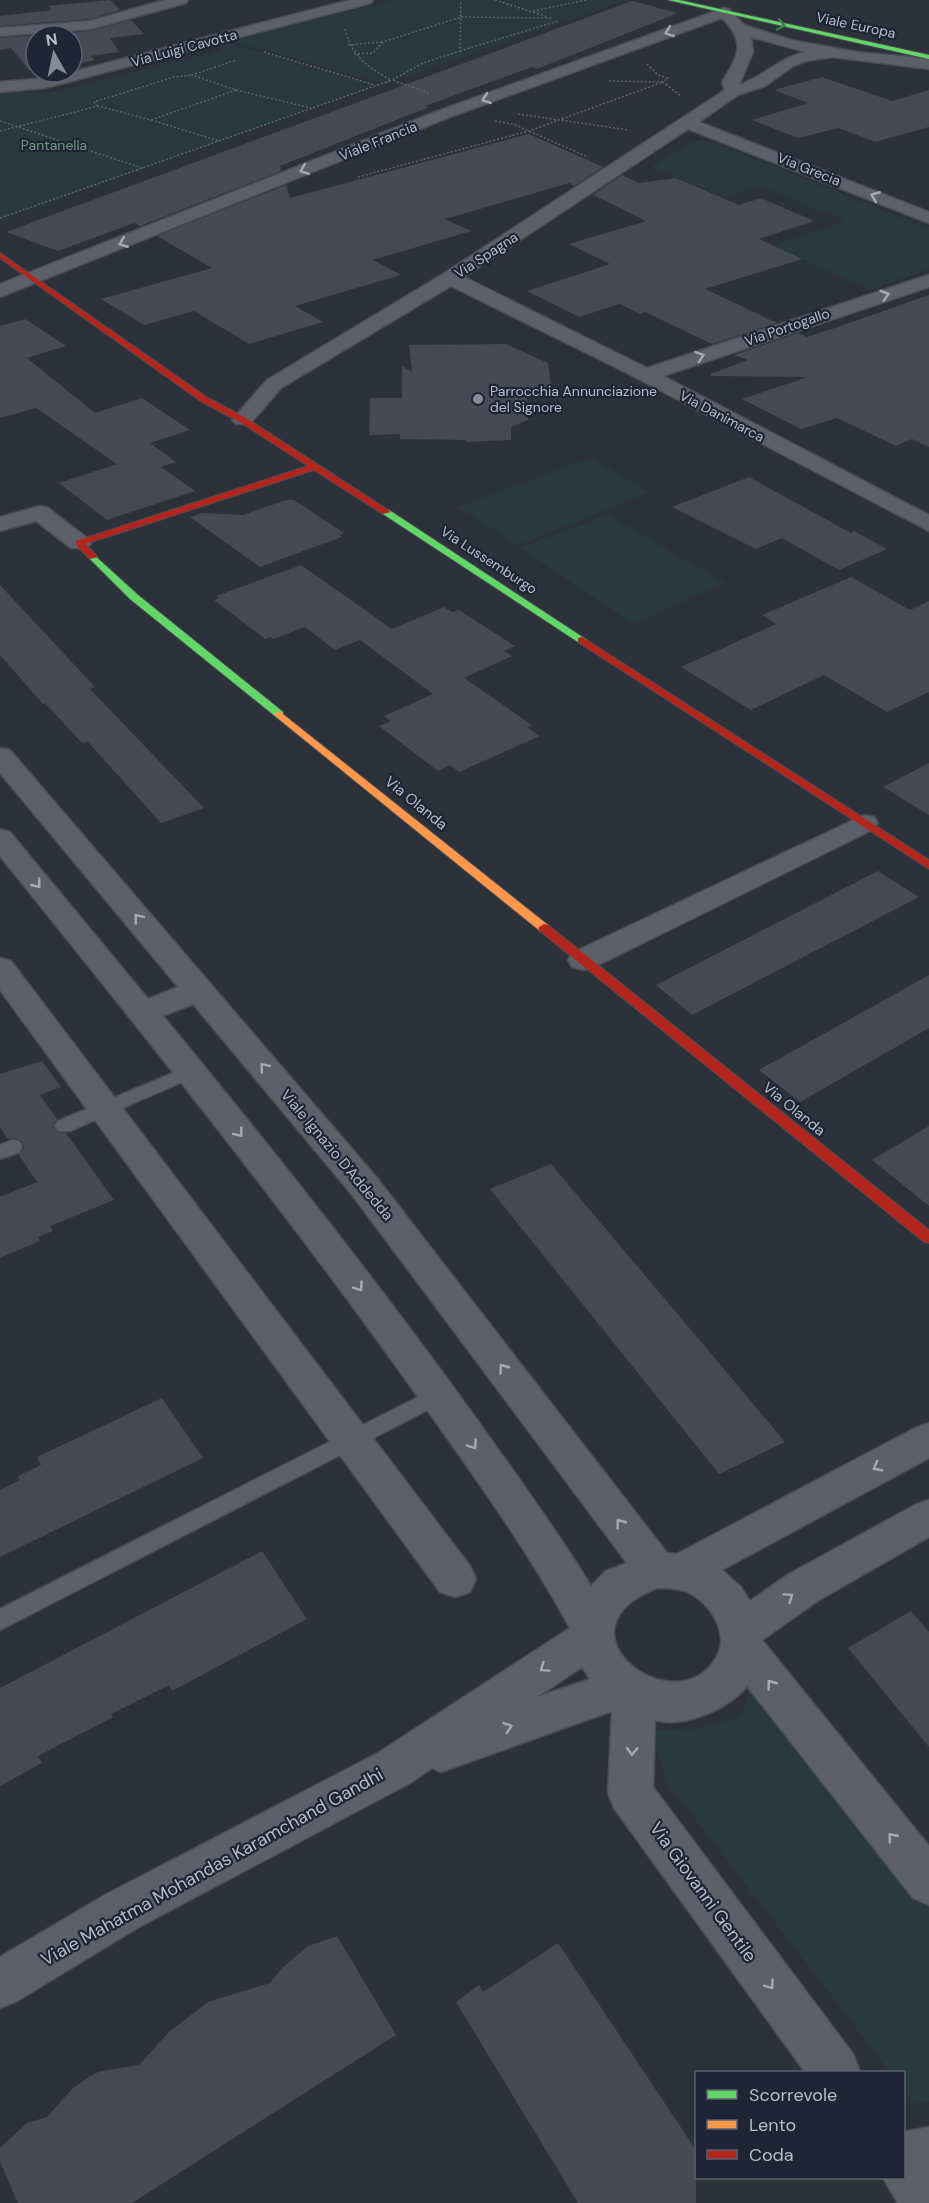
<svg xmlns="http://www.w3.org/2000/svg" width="929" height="2203" font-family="'DM Sans',sans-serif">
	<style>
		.green { fill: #2a3940 }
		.building { fill: #474a52 }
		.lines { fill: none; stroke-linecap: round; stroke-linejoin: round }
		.lane-casing { stroke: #4a4d54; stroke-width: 3 }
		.street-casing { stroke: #4a4d54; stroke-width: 3 }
		.fast-casing { stroke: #4a4d54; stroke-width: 2 }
		.slow-casing { stroke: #4a4d54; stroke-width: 2 }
		.jam-casing { stroke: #4a4d54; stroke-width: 2 }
		.path { stroke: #60646c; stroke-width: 1.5; stroke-dasharray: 2 2; stroke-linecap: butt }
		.lane { fill: #5d6068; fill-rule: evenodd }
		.street { fill: #5d6068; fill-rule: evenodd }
		.fast { fill: #63d668; fill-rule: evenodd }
		.slow { fill: #ff974d; fill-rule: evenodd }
		.jam { fill: #b3261e; fill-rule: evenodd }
		.oneway { stroke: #417e4e }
		.oneway2 { stroke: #a5aab6 }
		.poi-dot { fill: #878b98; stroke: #1f2535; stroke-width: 2 }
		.labels { text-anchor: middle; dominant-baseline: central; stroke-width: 4.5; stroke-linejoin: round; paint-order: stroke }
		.far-street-label { font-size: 14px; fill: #b7bcca; stroke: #1f2535 }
		.far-park-label { font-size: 14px; fill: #6f9a80; stroke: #1f2535 }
		.far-poi-label { font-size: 14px; fill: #b7bcca; stroke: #1f2535; text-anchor: start }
		.street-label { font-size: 15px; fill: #b7bcca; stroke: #1f2535 }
		.near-street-label { font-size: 18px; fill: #b7bcca; stroke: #1f2535 }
	</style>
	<rect width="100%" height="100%" fill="#2d313a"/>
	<!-- green -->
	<path class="green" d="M393,0H625L386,84L231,41Z
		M225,42L376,85L0,221V91L52,92L220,51Z
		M702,140L716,143L929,229V269L869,290L773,246L845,221L761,186L724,197L651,167L691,142Z
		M590,458L651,492L518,545L457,507Z
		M608,515L725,583L633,624L520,548Z
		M750,1684L929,1904V2102L914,2103L904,2090V2072H890L665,1780L652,1730L694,1729L742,1717Z"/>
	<!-- building -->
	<path class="building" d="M110,0L120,10L90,19L0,26V16L52,10L48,6Z
		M632,1L678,13L537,69L532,67L425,106L429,107L280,166L281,171L140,226L134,223L58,251L6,232Z
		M131,20L144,34L110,38L119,52L91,56L95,60L72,65V36H36V69L29,70L11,48L0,50V38L91,31Z
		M822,77L892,101L929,90V127L875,142L838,128L798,138L752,120L808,103L774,90Z
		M529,134L603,167L574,186L569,183L445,219L471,231L373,260L401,275L295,306L323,322L249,344L194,311L144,325L101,299L212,268L157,236L286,185L290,198Z
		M622,175L639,183L676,178L739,205L761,198L814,221L759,239L802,259L705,289L777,323L712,344L645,312L640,314L620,304L579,317L527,291L610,264L569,244L646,221L593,195Z
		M929,295V447L912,439L896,446L837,418L801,429L742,399L808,377L711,376V374L747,360L734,355L799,333L807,337L835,328Z
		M25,319L66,346L27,358L95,413L142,398L190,430L150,443L176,462L161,467L195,491L107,520L59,483L117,464L36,408L0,418V326Z
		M506,344L548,363L552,392H527L528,420L511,427V440L466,442L465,440L400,439V434L369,435L370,398H402V366L412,372L409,345Z
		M749,477L851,533L854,531L887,549L839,570L782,538L756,549L672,507Z
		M286,500H294L344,533L339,535L342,537L260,567L190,517L202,513L243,515Z
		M301,565L392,629L444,607L452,612L459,610L515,646L504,651L512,656L464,678L532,725L527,727L540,736L459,772L450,765L438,771L379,726L391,721L384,716L433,694L360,640L335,650L305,627L273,639L270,637L265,639L214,600L219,598L216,596Z
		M851,577L910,610L929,601V692L887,712L824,675L751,710L681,667L776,624L762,615Z
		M0,585L95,687L90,689L204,808L161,823L88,742L82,743L45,703L43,704L0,655Z
		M929,763V815L883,787Z
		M878,871L919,897L692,1015L656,985Z
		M929,975V1028L800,1102L759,1070Z
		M42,1061L61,1087L40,1095L57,1119L53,1127L58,1133H66L114,1200L50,1226L53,1231L38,1237L40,1241L0,1258V1197L37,1182L19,1155L24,1148L22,1141L14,1138L8,1139L0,1127V1074Z
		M929,1126V1206L872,1160Z
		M551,1164L713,1356L785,1442L719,1474L490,1189Z
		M162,1398L203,1458L0,1557V1490L20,1480L18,1476L41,1465L37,1457Z
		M262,1551L307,1619L172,1691L169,1685L111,1714L113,1717L38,1756L42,1763L0,1786V1688Z
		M911,1611L929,1632V1747L848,1648Z
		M337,1936L396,2035L132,2203H18L0,2162V2148L27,2123L47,2117L72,2089L89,2077L98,2072L139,2065L169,2032L208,2002L270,1983L281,1969L308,1946Z
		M558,1943L696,2150V2203H578L456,2002L479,1985L483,1992Z"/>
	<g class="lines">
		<defs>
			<path id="lane" d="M190,1066L199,1072L196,1076L70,1131H58L55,1126L58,1121Z
				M13,1140L20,1142L22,1147L20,1152L0,1159V1145Z
				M438,1387L445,1389L448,1395L445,1401L0,1630V1609Z"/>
			<path id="street" d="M165,0H188L186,3L91,29L0,36V28L90,21Z
				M350,0H373L371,3L45,88L0,92V82L45,78L72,72Z
				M724,8L729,9L744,25L791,40L857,52L929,59V69L832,57L806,61L793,66L765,86L738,95L699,122L929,212V223L688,129L464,277L647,368L929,275V287L663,376L929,515V531L625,372L451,286L281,388L250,424H236L232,420L267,380L443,274L725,90L722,82C739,55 746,42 722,18L450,117L0,297V284L438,111ZM751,37L806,52C780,57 763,77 739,85L753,52Z
				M40,506L48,508L87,538L91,543L87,548H71L36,521L0,531V517Z
				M0,748L10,750L377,1178L667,1553L677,1554L915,1428L929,1423V1458L722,1570L740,1586L750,1601L789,1574L915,1505L929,1500V1537L819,1600L762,1640L929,1846V1905L913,1898L747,1686C730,1708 683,1729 655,1720L653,1787L853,2054L860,2072H805L614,1808L608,1793L612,1711L441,1772L432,1768L410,1783L139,1927L17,2001L0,2008V1957L105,1895L378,1753L570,1628C523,1542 464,1462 408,1383C279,1202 139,1029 0,856V829L10,832L148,999L178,987L0,773ZM193,1004L353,1196L627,1563L606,1571L591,1586C556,1529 517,1476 478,1421C378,1282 272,1148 163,1016ZM657,1588C666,1588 676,1588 685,1591C709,1600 731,1634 716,1658C676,1726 548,1631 657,1588ZM582,1667L590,1679L537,1697Z
				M864,815L874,817L878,823L874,829L594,967L583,970L572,967L568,960L572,953Z
				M0,958L11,961L470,1566L476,1579L470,1592L455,1597L440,1592L0,990Z
				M929,2127V2203H898L883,2178H904V2132Z"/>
			<path id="fast" d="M668,0H679L929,55V59Z
				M383,510H389L587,640L586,642H578L383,514Z
				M93,554L138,595L283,712V716H275L130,599L90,559V555Z"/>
			<path id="slow" d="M279,711L548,925L550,928L548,931H540L275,716L274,714Z"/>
			<path id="jam" d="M0,253L208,398L246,418L391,512L383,514L314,470L85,544L98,557L90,559L76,545V541L308,466L240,422L202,402L0,258Z
				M582,637L929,860V869L578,642V638Z
				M544,924L548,925L929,1230V1243L924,1242L540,931L538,928Z"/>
		</defs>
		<!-- lane casing -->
		<use href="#lane" class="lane-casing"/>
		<!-- street casing -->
		<use href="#street" class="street-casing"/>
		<!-- fast casing -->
		<use href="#fast" class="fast-casing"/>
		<!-- slow casing -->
		<use href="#slow" class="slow-casing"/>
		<!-- jam casing -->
		<use href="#jam" class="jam-casing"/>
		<!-- path -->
		<path class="path" d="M495,0L548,17
			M533,11L586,0
			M345,29C352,56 367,67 391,80
			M348,45L383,42
			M460,51L558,21
			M264,52L375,85
			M354,54L373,53L383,42L461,17L552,18
			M647,64L658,75L668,78L663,82L681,96
			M236,90L311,108
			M429,93L392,80L423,63L460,51L461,0
			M98,106L94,102L174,77L192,75
			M518,114L629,130
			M151,120L219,141
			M0,121L142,168
			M495,121L513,124L588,157
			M0,131L98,106L151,120L236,90L192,75L236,60
			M358,177L529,131L663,82L609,81
			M0,218L392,80"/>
		<!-- lane -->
		<use href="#lane" class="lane"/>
		<!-- street -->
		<use href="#street" class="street"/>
		<!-- fast -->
		<use href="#fast" class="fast"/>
		<!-- slow -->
		<use href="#slow" class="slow"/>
		<!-- jam -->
		<use href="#jam" class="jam"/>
	</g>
	<!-- one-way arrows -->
	<defs><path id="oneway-chevron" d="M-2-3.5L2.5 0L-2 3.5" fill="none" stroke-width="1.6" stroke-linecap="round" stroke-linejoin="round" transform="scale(1.5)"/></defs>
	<use class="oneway" href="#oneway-chevron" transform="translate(781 25) rotate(12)"/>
	<g class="oneway2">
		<use href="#oneway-chevron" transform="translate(669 32) rotate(160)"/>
		<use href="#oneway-chevron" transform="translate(486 99) rotate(160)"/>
		<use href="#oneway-chevron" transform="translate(304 170) rotate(158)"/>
		<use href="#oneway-chevron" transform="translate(875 196) rotate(-158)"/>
		<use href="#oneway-chevron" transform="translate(123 243) rotate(158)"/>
		<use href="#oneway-chevron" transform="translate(885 295) rotate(-17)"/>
		<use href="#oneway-chevron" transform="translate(700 356) rotate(-19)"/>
		<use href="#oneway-chevron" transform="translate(37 884) rotate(51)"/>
		<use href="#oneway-chevron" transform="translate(138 918) rotate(-130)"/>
		<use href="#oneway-chevron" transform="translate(264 1067) rotate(-130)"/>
		<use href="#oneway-chevron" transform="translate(239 1133) rotate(52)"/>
		<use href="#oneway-chevron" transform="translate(359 1287) rotate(54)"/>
		<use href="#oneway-chevron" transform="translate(503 1368) rotate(-127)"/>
		<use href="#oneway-chevron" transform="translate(473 1445) rotate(55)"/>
		<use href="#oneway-chevron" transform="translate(877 1467) rotate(152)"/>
		<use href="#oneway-chevron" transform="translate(620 1523) rotate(-127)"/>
		<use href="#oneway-chevron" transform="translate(789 1597) rotate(-35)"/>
		<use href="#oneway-chevron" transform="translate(544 1668) rotate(146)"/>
		<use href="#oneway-chevron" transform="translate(771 1684) rotate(-127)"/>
		<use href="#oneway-chevron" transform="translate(508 1727) rotate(-19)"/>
		<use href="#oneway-chevron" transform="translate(632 1751) rotate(92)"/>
		<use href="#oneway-chevron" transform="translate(892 1837) rotate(-129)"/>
		<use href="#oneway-chevron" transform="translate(770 1985) rotate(54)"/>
	</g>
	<!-- markers -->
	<circle class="poi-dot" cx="478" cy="399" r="6"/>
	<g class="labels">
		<!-- far-street labels -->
		<g class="far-street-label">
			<text transform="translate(856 25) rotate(12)">Viale Europa</text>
			<text transform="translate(184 48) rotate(-15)">Via Luigi Cavotta</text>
			<text transform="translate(378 141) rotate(-22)">Viale Francia</text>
			<text transform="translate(809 169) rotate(22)">Via Grecia</text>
			<text transform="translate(486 255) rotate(-33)">Via Spagna</text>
			<text transform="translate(787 327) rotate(-19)">Via Portogallo</text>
			<text transform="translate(722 416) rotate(28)">Via Danimarca</text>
			<text transform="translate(489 560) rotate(33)">Via Lussemburgo</text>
		</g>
		<!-- far-park labels -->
		<g class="far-park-label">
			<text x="54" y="145">Pantanella</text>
		</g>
		<!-- far-poi labels -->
		<g class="far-poi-label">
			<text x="490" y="391">Parrocchia Annunciazione<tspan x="490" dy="16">del Signore</tspan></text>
		</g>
		<!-- street labels -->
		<g class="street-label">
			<text transform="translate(416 803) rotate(39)">Via Olanda</text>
			<text transform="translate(794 1109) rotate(39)">Via Olanda</text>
			<text transform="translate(337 1155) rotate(50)">Viale Ignazio D'Addedda</text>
		</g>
		<!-- near-street labels -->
		<g class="near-street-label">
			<text transform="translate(212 1867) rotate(-29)">Viale Mahatma Mohandas Karamchand Gandhi</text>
			<text transform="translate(703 1892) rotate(54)">Via Giovanni Gentile</text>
		</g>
	</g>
	<!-- legend -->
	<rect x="695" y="2071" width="210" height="108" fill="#1f2535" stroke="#5c6171" stroke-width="1.5"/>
	<rect x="707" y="2090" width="30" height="9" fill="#63d668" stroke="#5c6171" stroke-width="1.5"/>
	<text x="749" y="2101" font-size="18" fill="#b7bcca">Scorrevole</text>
	<rect x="707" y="2120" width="30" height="9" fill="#ff974d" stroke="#5c6171" stroke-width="1.5"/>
	<text x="749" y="2131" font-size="18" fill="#b7bcca">Lento</text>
	<rect x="707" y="2150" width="30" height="9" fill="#b3261e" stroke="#5c6171" stroke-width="1.5"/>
	<text x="749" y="2161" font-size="18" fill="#b7bcca">Coda</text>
	<!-- north arrow -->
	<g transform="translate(54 54) rotate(351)"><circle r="28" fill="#1f2535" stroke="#5c6171" stroke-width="1.5"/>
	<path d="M0-4.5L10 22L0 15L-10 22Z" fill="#878b98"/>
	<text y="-9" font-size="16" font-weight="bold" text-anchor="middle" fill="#b7bcca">N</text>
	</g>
</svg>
